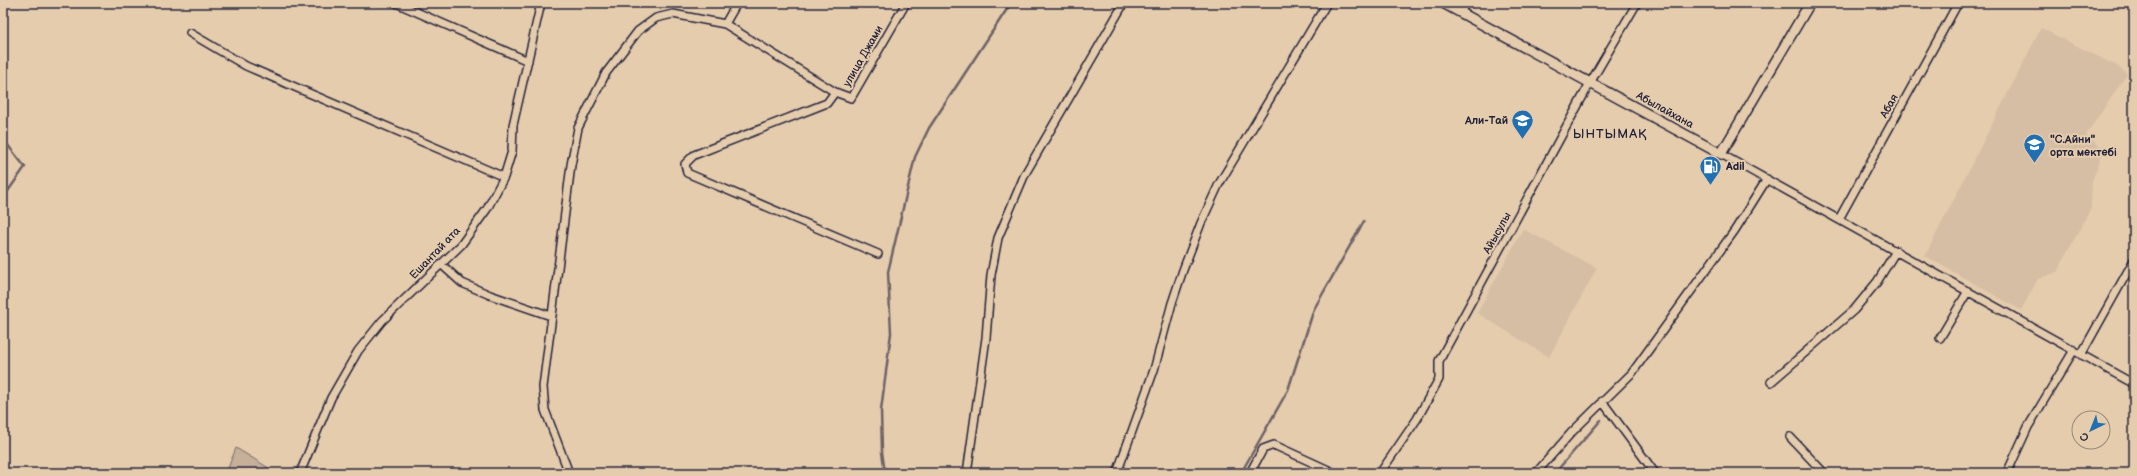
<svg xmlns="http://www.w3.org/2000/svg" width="2137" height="476" font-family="'Balsamiq Sans',sans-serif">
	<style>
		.built { fill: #d6bea4 }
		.green { fill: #c6b09a; stroke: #74696a }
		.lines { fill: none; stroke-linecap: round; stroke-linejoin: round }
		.stream { stroke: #6c6266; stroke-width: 2.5 }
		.minor-casing { stroke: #22223b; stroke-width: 10 }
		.secondary-casing { stroke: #22223b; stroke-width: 12 }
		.minor { stroke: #e5ccad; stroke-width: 7 }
		.secondary { stroke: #e5ccad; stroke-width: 9 }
		.labels { text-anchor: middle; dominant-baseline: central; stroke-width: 4; stroke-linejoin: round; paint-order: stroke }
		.street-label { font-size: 11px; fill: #22223b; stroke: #e5ccad }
		.poi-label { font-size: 11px; font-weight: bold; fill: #22223b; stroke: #e5ccad; text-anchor: start }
		.quarter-label { font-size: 13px; letter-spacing: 1px; fill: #22223b; stroke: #e5ccad }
	</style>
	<rect width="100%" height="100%" fill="#e5ccad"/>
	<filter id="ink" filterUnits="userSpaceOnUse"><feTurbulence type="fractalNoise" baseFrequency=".025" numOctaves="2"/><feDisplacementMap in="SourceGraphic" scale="8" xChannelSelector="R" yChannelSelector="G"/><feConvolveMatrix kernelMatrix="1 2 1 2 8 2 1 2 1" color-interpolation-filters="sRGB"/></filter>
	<g filter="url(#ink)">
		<!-- built -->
		<path class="built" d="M2041,28L2117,66L2127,74L2086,135L2104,150L2092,181L2091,208L2057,272L2038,279L2021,310L1925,256Z
			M1523,229L1597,268L1549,357L1477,313Z"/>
		<!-- green -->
		<path class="green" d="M236,448L277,473H226Z"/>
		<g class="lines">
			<!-- stream -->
			<path class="stream" d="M3,139L25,167L3,198
				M885,473L882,452L881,410L891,333L888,272L915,157L929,128L1011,3
				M1241,473L1288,390L1314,309L1364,221
				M1557,473L1560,467L1601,420"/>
			<defs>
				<path id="minor" d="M396,3L528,61
					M1460,12L1466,3
					M725,24L737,3
					M190,33L246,66L504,177
					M835,92L827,103L694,155L685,164L687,173L878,254
					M1721,154L2134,384
					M1839,219L1958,3
					M441,264L462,283L490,295L551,316
					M1940,338L1968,291
					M2081,355L2134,260
					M1771,382L1854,310L1877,282L1896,251
					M1602,401L1655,473
					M1790,437L1824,473
					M300,473L331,398L358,351L382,321L461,245L487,209L504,177L512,151L513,125L541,3
					M569,473L545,410L543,387L571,165L578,128L606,73L638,31L656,18L673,14L725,24L835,92L851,98L906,3
					M967,473L986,338L991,275L998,238L1025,174L1124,3
					M1117,473L1154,370L1172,303L1183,270L1201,223L1219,184L1327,3
					M1250,473L1263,449L1274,445L1335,473
					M1380,473L1417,419L1439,379V361L1590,83L1637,3
					M1536,473L1571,433L1632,373L1735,230L1767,179
					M2007,473L2028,427L2074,350"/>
				<path id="secondary" d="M1443,3L1721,154L1810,3"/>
			</defs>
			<!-- minor casing -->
			<use href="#minor" class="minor-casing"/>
			<!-- secondary casing -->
			<use href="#secondary" class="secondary-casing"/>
			<!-- minor -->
			<use href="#minor" class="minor"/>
			<!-- secondary -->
			<use href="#secondary" class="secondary"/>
		</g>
	</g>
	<!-- icons -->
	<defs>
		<symbol id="school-pin" viewBox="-11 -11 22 30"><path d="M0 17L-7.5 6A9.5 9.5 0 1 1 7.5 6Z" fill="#1f6fb2" stroke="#e5ccad"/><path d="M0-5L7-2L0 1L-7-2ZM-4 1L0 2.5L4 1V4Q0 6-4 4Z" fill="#fff"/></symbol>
		<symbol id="fuel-pin" viewBox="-11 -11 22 30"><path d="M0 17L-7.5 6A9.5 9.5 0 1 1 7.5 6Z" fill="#1f6fb2" stroke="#e5ccad"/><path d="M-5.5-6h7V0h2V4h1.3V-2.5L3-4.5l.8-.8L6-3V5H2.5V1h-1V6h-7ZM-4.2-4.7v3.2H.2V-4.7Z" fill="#fff"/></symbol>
	</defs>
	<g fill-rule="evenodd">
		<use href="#school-pin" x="1510" y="108" width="25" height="34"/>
		<use href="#school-pin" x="2022" y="132" width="25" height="34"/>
		<use href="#fuel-pin" x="1698" y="154" width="25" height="34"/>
	</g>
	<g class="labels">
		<!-- street labels -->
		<g class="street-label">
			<text transform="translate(863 56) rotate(-60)">улица Джами</text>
			<text transform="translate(1889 106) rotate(-61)">Абая</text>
			<text transform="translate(1665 110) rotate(29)">Абылайхана</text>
			<text transform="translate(1497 233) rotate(-61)">Айысулы</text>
			<text transform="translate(435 253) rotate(-46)">Ешантай ата</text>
		</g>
		<!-- poi labels -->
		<g class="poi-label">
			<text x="1508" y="120" text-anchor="end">Али-Тай</text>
			<text x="2050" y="139">"С.Айни"<tspan x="2050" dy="13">орта мектебі</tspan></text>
			<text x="1726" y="166">Adil</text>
		</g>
		<!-- quarter labels -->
		<g class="quarter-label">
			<text x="1610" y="134">ЫНТЫМАҚ</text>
		</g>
	</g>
	<!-- margin -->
	<rect width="2137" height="476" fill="none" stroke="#e5ccad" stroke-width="16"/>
	<rect x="8" y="8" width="2121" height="460" fill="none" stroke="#22223b" stroke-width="1.5" filter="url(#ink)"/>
	<!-- north arrow -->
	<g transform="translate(2091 430) rotate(223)"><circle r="19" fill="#e5ccad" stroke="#97887f"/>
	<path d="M0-3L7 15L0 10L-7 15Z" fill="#1f6fb2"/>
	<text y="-6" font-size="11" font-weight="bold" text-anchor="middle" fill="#22223b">С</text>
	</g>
</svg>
